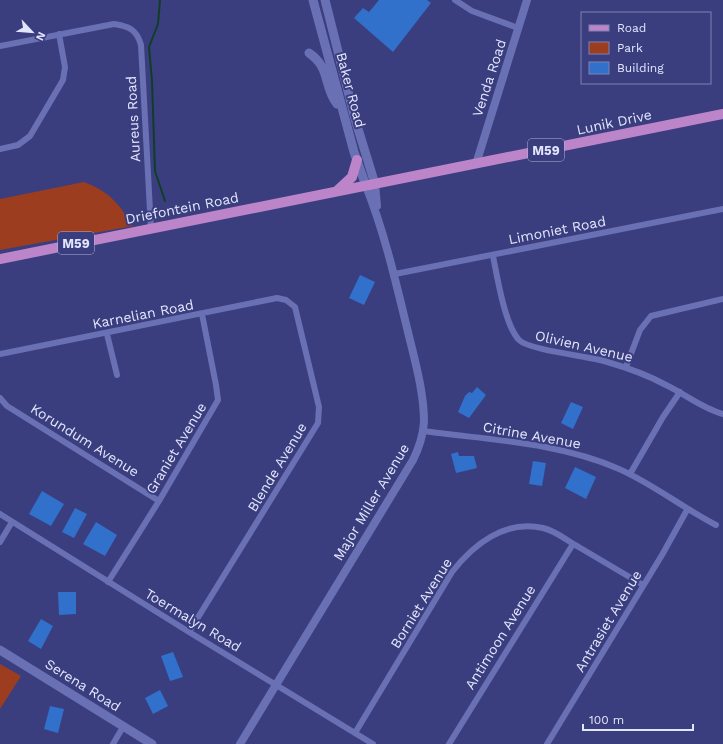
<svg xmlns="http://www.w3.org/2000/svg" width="723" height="744" font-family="'Work Sans',sans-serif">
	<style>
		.green { fill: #9b3d1e }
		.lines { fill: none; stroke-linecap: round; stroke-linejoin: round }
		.stream { stroke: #113d27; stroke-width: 2 }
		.building { fill: #3170cb }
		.minor { stroke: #6970b4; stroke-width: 6 }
		.tertiary { stroke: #6970b4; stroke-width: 8 }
		.secondary { stroke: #6970b4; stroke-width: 9 }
		.primary { stroke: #bc85ca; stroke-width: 10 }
		.labels { text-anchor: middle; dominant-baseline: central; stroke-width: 4; stroke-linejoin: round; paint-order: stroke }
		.shield { fill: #3b3e7e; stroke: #b0b4d7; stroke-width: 1 }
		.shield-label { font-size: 13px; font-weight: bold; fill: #e2e6fd }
		.street-label { font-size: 14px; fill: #e2e6fd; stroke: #3b3e7e }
	</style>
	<rect width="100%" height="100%" fill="#3b3e7e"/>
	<!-- green -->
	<path class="green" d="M84,182C110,192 118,203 133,226L0,250V199Z
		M0,664L21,676L0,709Z"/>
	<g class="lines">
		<!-- stream -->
		<path class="stream" d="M160,0L158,24L149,47L152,81L155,171L165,201"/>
	</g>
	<!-- building -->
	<path class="building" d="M379,0H427L431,3L393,52L354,18L363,8L369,12Z
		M360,275L375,282L364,305L349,298Z
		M477,387L486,395L469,418L458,412L465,396L469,392L472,393Z
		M571,402L583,407L573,429L561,423Z
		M458,452L459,456H474L477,468L456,473L451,454Z
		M533,461L546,463L542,486L529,484Z
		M575,467L596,477L586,499L565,488Z
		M42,491L64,504L51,526L29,514Z
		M75,508L87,514L74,538L62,532Z
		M96,522L117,535L105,556L83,544Z
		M58,592H76V614L59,615Z
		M41,619L53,626L41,649L28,641Z
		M173,652L183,677L170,681L161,656Z
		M160,690L168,706L153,714L145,698Z
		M50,706L64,709L58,733L44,729Z"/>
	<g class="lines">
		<!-- minor -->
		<path class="minor" d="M455,0L472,11L518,28
			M0,46L114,24C129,26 137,30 141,45L151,229
			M0,149L18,145L30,136L63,80L65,67L59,34
			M493,256C497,276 505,326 519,340C529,350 586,356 604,361C625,367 646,374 666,385C685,394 703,409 723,414
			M395,274L723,209
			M107,334L117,375
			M0,354L277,298L286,300L295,307L319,407L318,423L189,632
			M626,367L640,330L651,316L723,299
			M0,398L7,406L159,501
			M423,431C488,440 558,442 619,469C653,484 683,508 716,525
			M630,474L663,417L680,392
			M0,514L189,632L373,744
			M0,542L12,522
			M108,582L159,501L218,400L216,385L202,314
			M355,733L452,572C473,545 505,519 543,528C556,531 566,540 577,546C599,559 621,572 643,585
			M113,744L123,727
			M449,744L573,544
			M547,744L662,555L687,510"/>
		<!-- tertiary -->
		<path class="tertiary" d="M476,164L527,0
			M375,184L377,206
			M240,744L413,460C419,448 423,436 424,422C424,392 415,361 408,332C396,283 385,234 366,186"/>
		<!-- secondary -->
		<path class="secondary" d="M313,0L354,152L366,186
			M325,0L355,119L375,184
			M309,53C331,68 323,86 337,104
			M0,650L152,744"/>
		<!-- primary -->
		<path class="primary" d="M338,190L352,177L357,160
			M0,259L723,114"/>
	</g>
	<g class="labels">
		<!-- shield labels -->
		<g class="shield">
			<rect x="528" y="139" width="36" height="22" rx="3"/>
			<rect x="58" y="232" width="36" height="22" rx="3"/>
		</g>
		<g class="shield-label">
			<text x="546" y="150">M59</text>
			<text x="76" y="243">M59</text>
		</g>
		<!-- street labels -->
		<g class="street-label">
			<text transform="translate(489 78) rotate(-72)">Venda Road</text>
			<text transform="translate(351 90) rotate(75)">Baker Road</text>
			<text transform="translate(133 119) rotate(-93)">Aureus Road</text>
			<text transform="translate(614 122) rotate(-12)">Lunik Drive</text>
			<text transform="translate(182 208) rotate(-11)">Driefontein Road</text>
			<text transform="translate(557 230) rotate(-11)">Limoniet Road</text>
			<text transform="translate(143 314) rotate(-11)">Karnelian Road</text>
			<text transform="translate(584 346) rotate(13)">Olivien Avenue</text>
			<text transform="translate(532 435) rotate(10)">Citrine Avenue</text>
			<text transform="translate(85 440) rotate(32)">Korundum Avenue</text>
			<text transform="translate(176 448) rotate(-59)">Graniet Avenue</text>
			<text transform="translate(277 467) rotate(-59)">Blende Avenue</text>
			<text transform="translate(371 502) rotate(-59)">Major Miller Avenue</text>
			<text transform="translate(421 603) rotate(-58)">Borniet Avenue</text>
			<text transform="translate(193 620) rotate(31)">Toermalyn Road</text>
			<text transform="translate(608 621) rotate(-59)">Antrasiet Avenue</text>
			<text transform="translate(500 637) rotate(-58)">Antimoon Avenue</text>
			<text transform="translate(83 685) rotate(32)">Serena Road</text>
		</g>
	</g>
	<!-- legend -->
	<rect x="581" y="12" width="130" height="72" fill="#3b3e7e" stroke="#7e81b1"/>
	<rect x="589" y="25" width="20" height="6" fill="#bc85ca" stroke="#7e81b1"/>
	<text x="617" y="32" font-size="12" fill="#e2e6fd">Road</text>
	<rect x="589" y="42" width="20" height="12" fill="#9b3d1e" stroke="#7e81b1"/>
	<text x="617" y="52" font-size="12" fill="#e2e6fd">Park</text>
	<rect x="589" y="62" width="20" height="12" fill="#3170cb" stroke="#7e81b1"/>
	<text x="617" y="72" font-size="12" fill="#e2e6fd">Building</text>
	<!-- north arrow -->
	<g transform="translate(32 32) rotate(116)" stroke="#3b3e7e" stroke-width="3" paint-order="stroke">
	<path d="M0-3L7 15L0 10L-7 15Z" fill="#e2e6fd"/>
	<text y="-6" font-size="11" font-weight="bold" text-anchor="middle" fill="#e2e6fd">N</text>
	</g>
	<!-- scale -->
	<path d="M583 724v6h110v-6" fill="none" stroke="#e2e6fd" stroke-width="2"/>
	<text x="589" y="724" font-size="12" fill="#e2e6fd" stroke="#3b3e7e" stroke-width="3" paint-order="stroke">100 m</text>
</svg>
